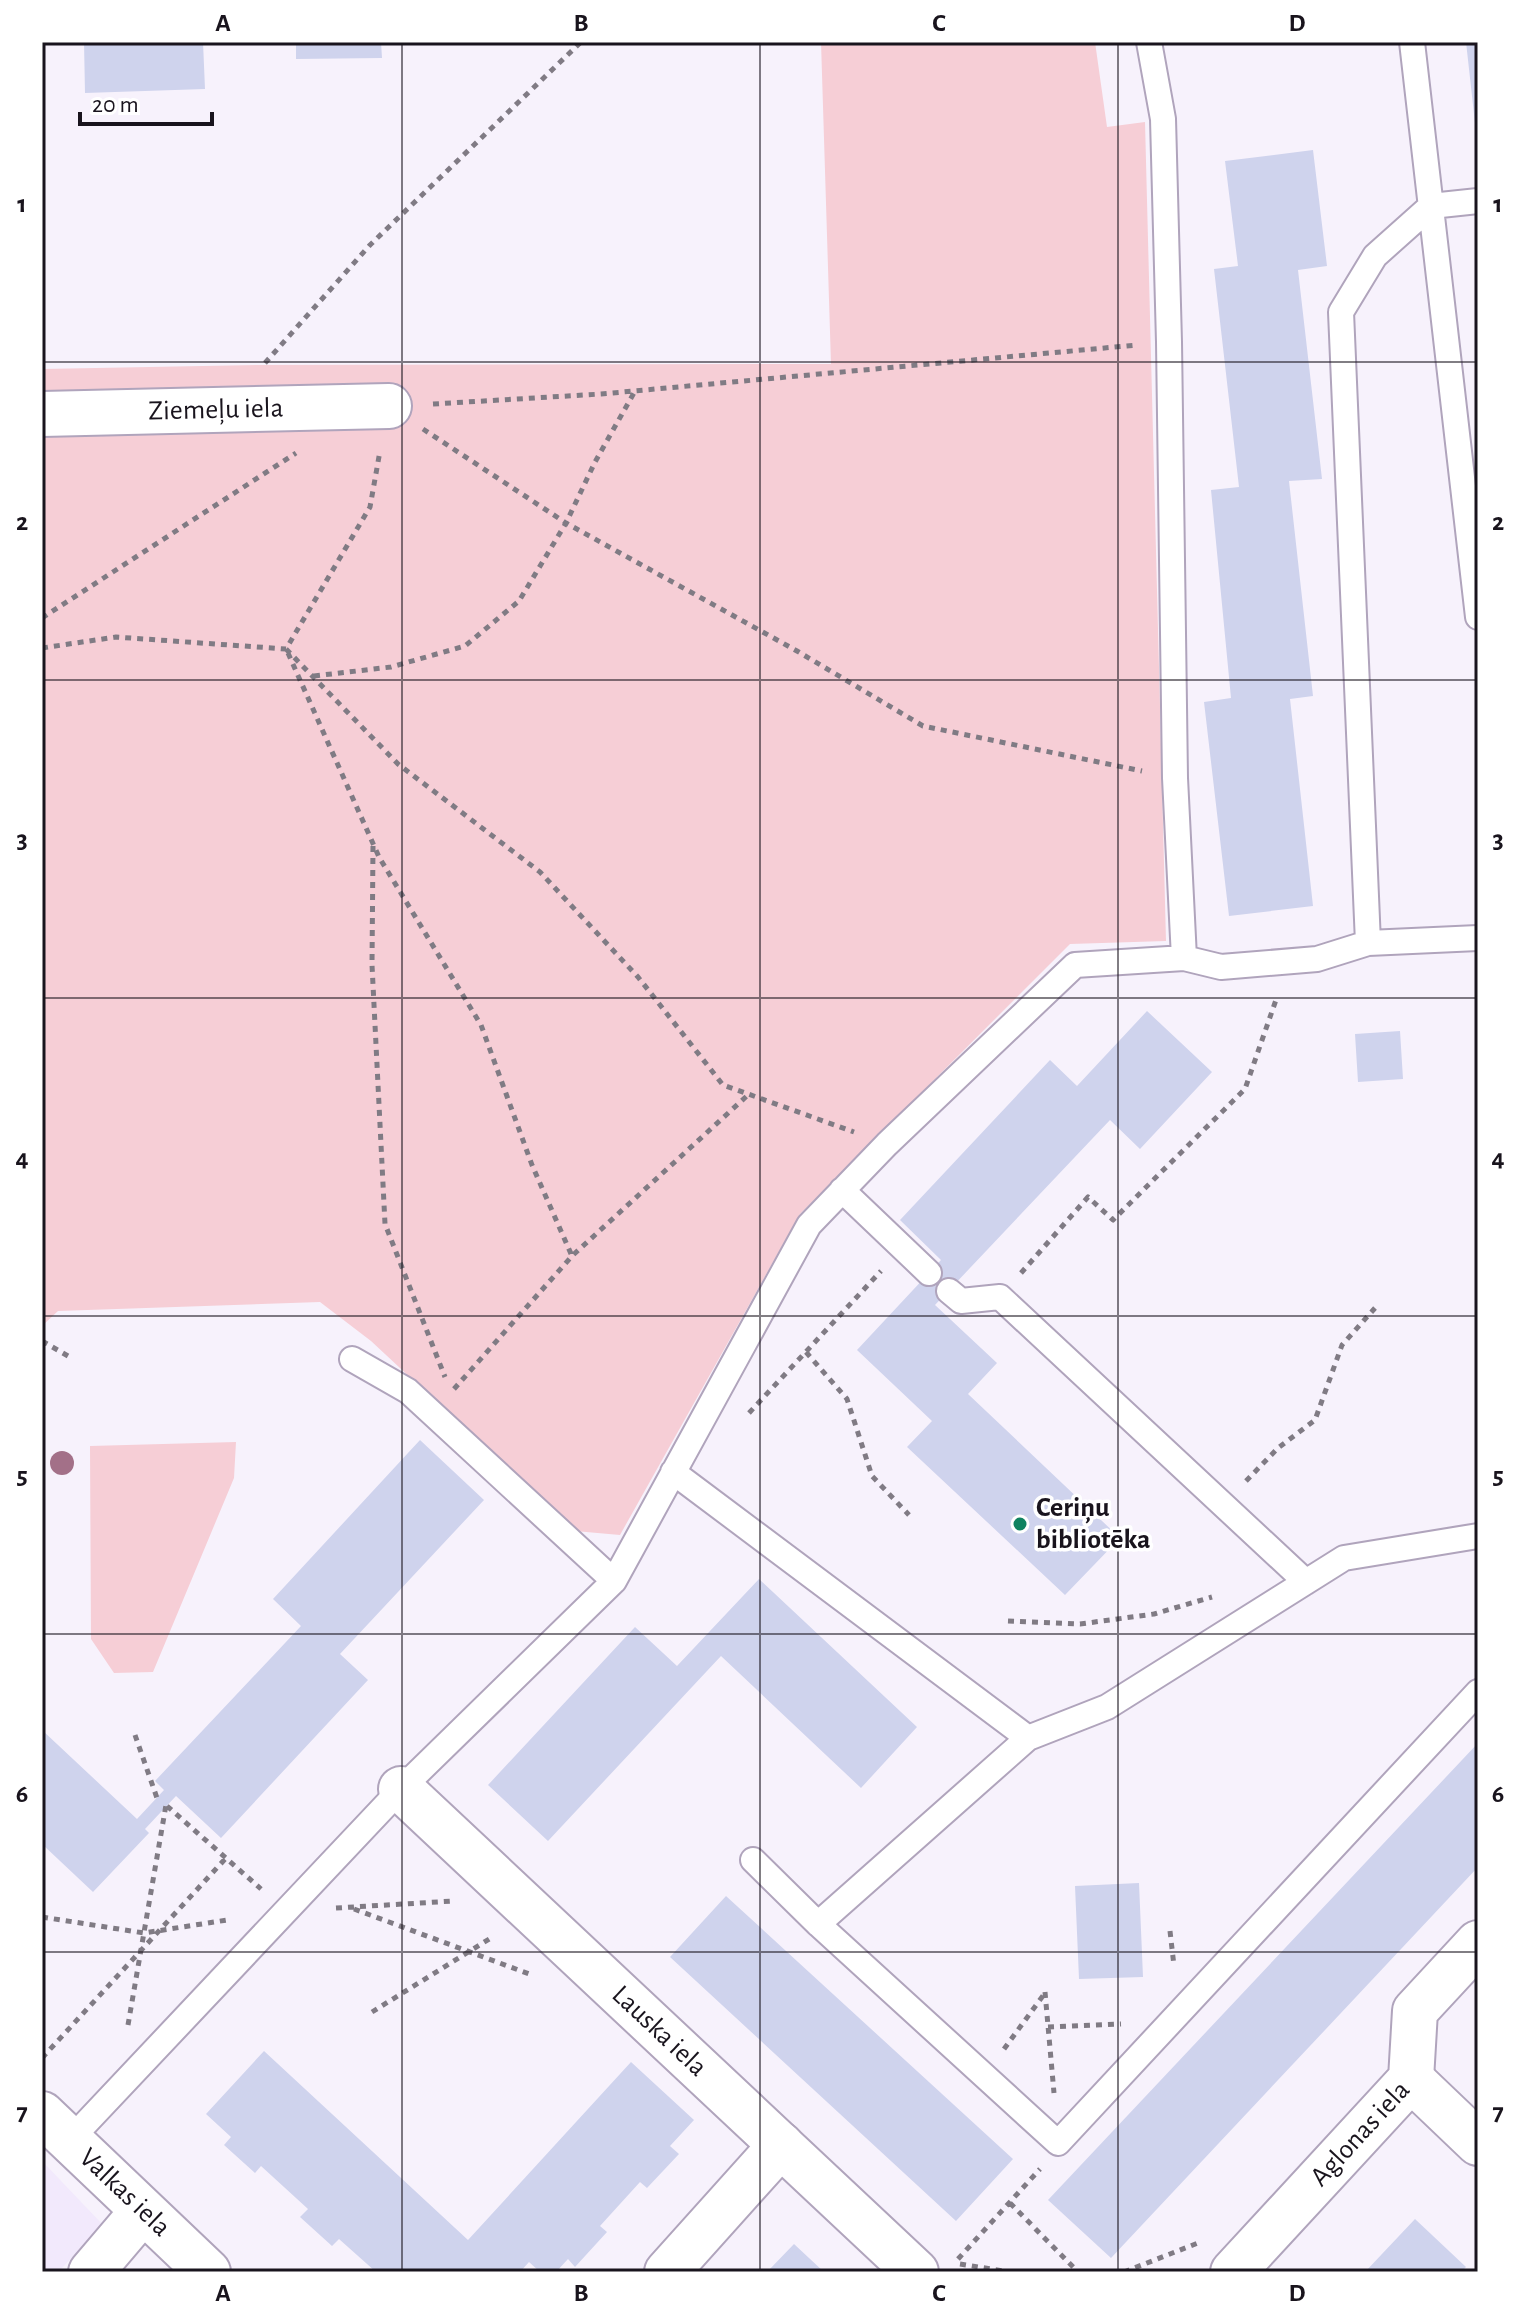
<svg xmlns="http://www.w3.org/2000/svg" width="1520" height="2314" font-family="'Alegreya Sans',sans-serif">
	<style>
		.built { fill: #f2e9fc }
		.green { fill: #f6ced6 }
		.building { fill: #cfd3ed }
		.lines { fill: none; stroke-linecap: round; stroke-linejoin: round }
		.service-casing { stroke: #b0a4bc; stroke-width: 28 }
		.minor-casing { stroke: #b0a4bc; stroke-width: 48 }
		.path { stroke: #807b84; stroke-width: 5; stroke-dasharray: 6 6; stroke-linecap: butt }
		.service { stroke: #fff; stroke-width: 24 }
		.minor { stroke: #fff; stroke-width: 44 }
		.tree { fill: #a37088 }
		.grid { fill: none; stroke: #19141d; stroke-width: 2; stroke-opacity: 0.55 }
		.poi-dot { fill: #0f8260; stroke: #fff; stroke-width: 3 }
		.labels { text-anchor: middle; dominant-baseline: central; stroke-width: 7; stroke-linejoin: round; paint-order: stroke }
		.street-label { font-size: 28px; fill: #19141d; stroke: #fff }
		.poi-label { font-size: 28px; font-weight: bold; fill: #19141d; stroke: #fff; text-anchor: start }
		.neatline { fill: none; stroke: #19141d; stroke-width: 3 }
		.grid-label { font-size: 26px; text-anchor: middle; font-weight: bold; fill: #19141d }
	</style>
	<rect width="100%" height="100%" fill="#f7f2fc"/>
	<!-- built -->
	<path class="built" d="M42,2161L103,2225L58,2272H42Z"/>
	<!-- green -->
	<path class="green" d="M821,42H1095L1107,127L1145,122L1166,941L1070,944L800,1214L620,1535L575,1531L371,1341L320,1302L58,1311L42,1326V369L257,365L831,364Z
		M236,1442L234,1478L153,1672L114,1673L91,1639L90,1446Z"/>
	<!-- building -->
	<path class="building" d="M84,42H203L205,89L85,93Z
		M296,42H381L382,58L296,59Z
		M1466,42H1478V132H1476Z
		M1313,150L1327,266L1298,270L1322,479L1289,481L1313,696L1290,699L1313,906L1229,916L1204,702L1231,698L1211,490L1239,487L1214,269L1238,266L1225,161Z
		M1147,1011L1212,1072L1140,1149L1110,1120L935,1305L997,1363L968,1394L1120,1538L1065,1595L907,1447L932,1421L857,1350L941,1260L900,1220L1050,1060L1077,1086Z
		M1400,1031L1403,1079L1358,1082L1355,1034Z
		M420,1440L484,1500L340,1654L368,1680L221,1838L176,1796L145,1829L149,1833L93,1892L42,1844V1730L137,1819L164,1790L155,1781L301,1626L273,1599Z
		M759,1579L917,1727L861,1788L721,1656L548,1841L488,1785L635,1627L677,1666Z
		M1478,1743V1867L1111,2258L1048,2200Z
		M1139,1883L1143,1977L1079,1979L1075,1886Z
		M726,1896L1013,2159L956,2221L670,1957Z
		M264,2051L468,2240L631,2062L694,2120L670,2146L679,2154L647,2188L640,2182L600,2226L607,2232L575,2267L568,2259L556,2272H540L529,2262L520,2272H376L339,2239L332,2246L300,2217L308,2209L261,2166L255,2173L224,2145L231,2137L206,2114Z
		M1415,2219L1466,2267L1461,2272H1365Z
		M794,2244L824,2272H767Z"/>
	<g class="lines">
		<defs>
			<path id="service" d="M1149,42L1163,119L1169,342L1175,778L1184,958
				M1412,42L1478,617
				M1368,943L1341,312L1375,256L1431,206L1478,201
				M842,1190L929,1273
				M949,1291L961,1301L1000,1297L1306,1582
				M352,1359L408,1391L614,1581
				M673,1472L1028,1738
				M753,1860L818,1924L1058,2143L1478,1692
				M818,1924L1028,1738L1107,1707L1344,1558L1478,1536
				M69,2141L401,1789L614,1581L809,1225L887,1144L1075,965L1184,958L1221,967L1317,959L1368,943L1478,938"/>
			<g id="minor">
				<path id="s1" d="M42,414L389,406"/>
				<path id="s2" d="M401,1789L916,2272"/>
				<path d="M1411,2079L1478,2143"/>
				<path id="s3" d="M42,2114L208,2272"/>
				<path d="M91,2272L142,2212"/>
				<path d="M667,2272L781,2145"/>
				<path id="s4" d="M1233,2272L1411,2079L1415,2011L1478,1943"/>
			</g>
		</defs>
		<!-- service casing -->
		<use href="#service" class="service-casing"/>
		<!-- minor casing -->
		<use href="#minor" class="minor-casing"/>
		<!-- path -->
		<path class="path" d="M265,363L370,245L581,42
			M433,404L601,394L1137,345
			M423,429L566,523L797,651L923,726L1142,771
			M42,618L296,453
			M42,648L116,637L286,649L370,507L380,451
			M286,649L398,764L540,872L638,977L723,1085L854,1132
			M288,653L379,857L481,1025L532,1165L572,1256
			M314,676L391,667L465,646L519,601L566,523L595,462L635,391
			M373,846L372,965L385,1224L445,1377
			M1021,1273L1088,1197L1113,1220L1245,1089L1277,997
			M42,1341L68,1356
			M806,1352L847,1399L872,1476L909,1515
			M454,1389L572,1256L749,1094
			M749,1413L881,1271
			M1246,1481L1278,1448L1315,1420L1342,1345L1375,1308
			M1008,1621L1080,1624L1154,1614L1212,1597
			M135,1735L157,1798
			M167,1806L261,1889
			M336,1908L454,1901
			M354,1909L532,1975
			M42,1917L144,1933L227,1920
			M1170,1931L1174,1966
			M1045,1992L1054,2093
			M372,2012L494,1936
			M128,2025L166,1805
			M1048,2027L1121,2024
			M1004,2049L1045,1993
			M42,2058L226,1858
			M1010,2203L1078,2272
			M958,2259L1040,2169
			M960,2264L1010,2272
			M1124,2272L1198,2243"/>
		<!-- service -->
		<use href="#service" class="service"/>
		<!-- minor -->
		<use href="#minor" class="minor"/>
	</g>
	<!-- trees -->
	<circle class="tree" cx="62" cy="1463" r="12"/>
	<!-- grid -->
	<path class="grid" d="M402,42V2272M760,42V2272M1118,42V2272M42,362H1478M42,680H1478M42,998H1478M42,1316H1478M42,1634H1478M42,1952H1478"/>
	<!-- markers -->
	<circle class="poi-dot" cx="1020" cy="1524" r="8"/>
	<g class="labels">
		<!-- street labels -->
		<g class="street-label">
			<text stroke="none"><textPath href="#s1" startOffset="174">Ziemeļu iela</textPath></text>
			<text stroke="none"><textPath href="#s2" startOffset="354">Lauska iela</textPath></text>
			<text stroke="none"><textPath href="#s4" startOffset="188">Aglonas iela</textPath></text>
			<text stroke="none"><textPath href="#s3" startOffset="114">Valkas iela</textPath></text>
		</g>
		<!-- poi labels -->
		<g class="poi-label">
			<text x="1036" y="1508">Ceriņu<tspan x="1036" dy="32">bibliotēka</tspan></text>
		</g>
	</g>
	<!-- border -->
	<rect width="1520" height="2314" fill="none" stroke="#ffffff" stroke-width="88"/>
	<!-- scale -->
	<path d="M80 112v12h132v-12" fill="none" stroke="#19141d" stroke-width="4"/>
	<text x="92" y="112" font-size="24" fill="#19141d" stroke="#ffffff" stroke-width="6" paint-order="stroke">20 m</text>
	<rect x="44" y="44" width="1432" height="2226" class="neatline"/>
	<g class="grid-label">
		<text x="223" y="31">A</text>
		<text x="581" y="31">B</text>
		<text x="939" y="31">C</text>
		<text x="1297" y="31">D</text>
		<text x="22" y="212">1</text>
		<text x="1498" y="212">1</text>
		<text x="22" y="530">2</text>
		<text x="1498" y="530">2</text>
		<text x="22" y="848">3</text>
		<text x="1498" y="848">3</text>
		<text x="22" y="1166">4</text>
		<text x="1498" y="1166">4</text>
		<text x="22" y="1484">5</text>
		<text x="1498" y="1484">5</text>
		<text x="22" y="1802">6</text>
		<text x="1498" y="1802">6</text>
		<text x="22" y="2120">7</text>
		<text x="1498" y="2120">7</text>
		<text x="223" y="2301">A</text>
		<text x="581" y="2301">B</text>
		<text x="939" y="2301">C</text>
		<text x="1297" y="2301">D</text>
	</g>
</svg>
